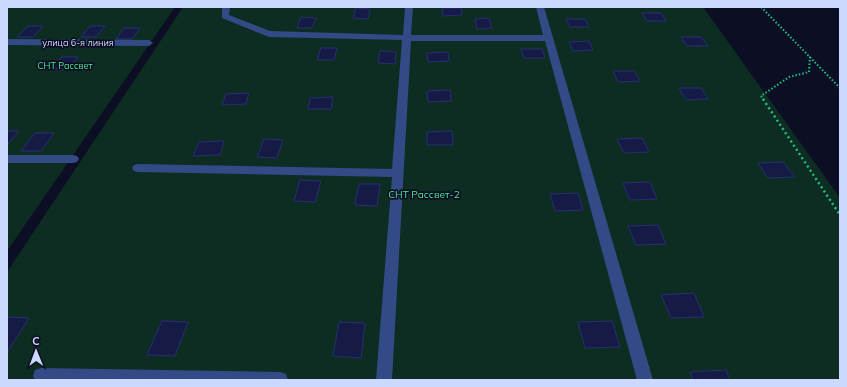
<svg xmlns="http://www.w3.org/2000/svg" width="847" height="387" font-family="Mulish,sans-serif">
	<style>
		.green { fill: #0e2d22 }
		.building { fill: #161b46; stroke: #262f74 }
		.lines { fill: none; stroke-linecap: round; stroke-linejoin: round }
		.path-far1 { stroke: #23be83; stroke-width: 2; stroke-dasharray: 1.5 2; stroke-linecap: butt }
		.path { stroke: #23be83; stroke-width: 2.5; stroke-dasharray: 2 3; stroke-linecap: butt }
		.minor { fill: #324a86; fill-rule: evenodd }
		.labels { text-anchor: middle; dominant-baseline: central; stroke-width: 3.5; stroke-linejoin: round; paint-order: stroke }
		.far-street-label { font-size: 9px; fill: #cdd8ff; stroke: #0c0f23 }
		.far-park-label { font-size: 9px; fill: #4fea92; stroke: #0c0f23 }
		.park-label { font-size: 10px; fill: #4fea92; stroke: #0c0f23 }
	</style>
	<rect width="100%" height="100%" fill="#0c0f23"/>
	<!-- green -->
	<path class="green" d="M7,7H175L7,251Z
		M183,7H703L840,198V380H7V272Z"/>
	<!-- building -->
	<path class="building" d="M356,8L370,9L368,19L353,18Z
		M442,8H461L462,15L443,16Z
		M642,13H661L666,21H647Z
		M301,17L316,18L312,28H297Z
		M489,18L492,28L477,29L475,19Z
		M566,19H585L589,27H570Z
		M28,26H43L33,37H17Z
		M90,26H105L96,37H81Z
		M124,28H140L132,39H116Z
		M681,37H701L708,46H687Z
		M589,41L593,50L573,51L569,42Z
		M321,48H337L334,60H317Z
		M521,49H542L545,58H524Z
		M380,51L396,52L395,64L378,63Z
		M448,52L449,61L428,62L427,53Z
		M62,57H78L68,69H51Z
		M613,71H634L640,81L618,82Z
		M679,88H701L708,99L686,100Z
		M450,90L451,101L428,102L427,91Z
		M249,93L246,104L222,105L226,94Z
		M333,97L331,109H308L310,98Z
		M7,131H19L7,145Z
		M452,131L453,145H427V132Z
		M35,133H54L41,151H21Z
		M642,138L649,152L624,153L617,139Z
		M264,139L283,140L277,158L257,157Z
		M224,141L220,155L193,156L199,142Z
		M783,162L795,177L768,178L758,163Z
		M300,180L321,181L315,202L294,201Z
		M650,182L657,199L630,200L623,183Z
		M359,184H380L377,206L355,205Z
		M578,193L583,210L555,211L550,194Z
		M658,225L666,244L636,245L628,226Z
		M694,293L704,317L671,318L661,295Z
		M7,317L29,318L8,351H7Z
		M162,321L188,322L175,356L147,355Z
		M612,321L620,347L585,348L578,322Z
		M339,322L365,323L361,358L333,356Z
		M726,370L730,380H693L690,372Z"/>
	<g class="lines">
		<!-- path-far1 -->
		<path class="path-far1" d="M761,7L840,88
			M764,100L761,96L789,77L809,72L810,56"/>
		<!-- path -->
		<path class="path" d="M763,99L840,215"/>
		<!-- minor -->
		<path class="minor" d="M222,7H230L229,15L270,31L403,35L405,7H413L411,35H543L536,7H544L653,380H637L545,41H411L392,380H376L392,177L138,172L134,171L132,168L134,165L138,164L392,169L402,40L269,37L222,18Z
			M7,39L149,40L153,43L149,46L7,45Z
			M7,155H73L77,156L79,159L77,162L73,163H7Z
			M41,368L280,372L286,374L288,380H35L33,376L35,370Z"/>
	</g>
	<g class="labels">
		<!-- far-street labels -->
		<g class="far-street-label">
			<text x="78" y="42">улица 6-я линия</text>
		</g>
		<!-- far-park labels -->
		<g class="far-park-label">
			<text x="65" y="65">СНТ Рассвет</text>
		</g>
		<!-- park labels -->
		<g class="park-label">
			<text x="424" y="194">СНТ Рассвет-2</text>
		</g>
	</g>
	<!-- border -->
	<rect width="847" height="387" fill="none" stroke="#cdd8ff" stroke-width="16"/>
	<!-- north arrow -->
	<g transform="translate(36 351) rotate(359)" stroke="#0c0f23" stroke-width="3" paint-order="stroke">
	<path d="M0-3L7 15L0 10L-7 15Z" fill="#cdd8ff"/>
	<text y="-6" font-size="11" font-weight="bold" text-anchor="middle" fill="#cdd8ff">С</text>
	</g>
</svg>
